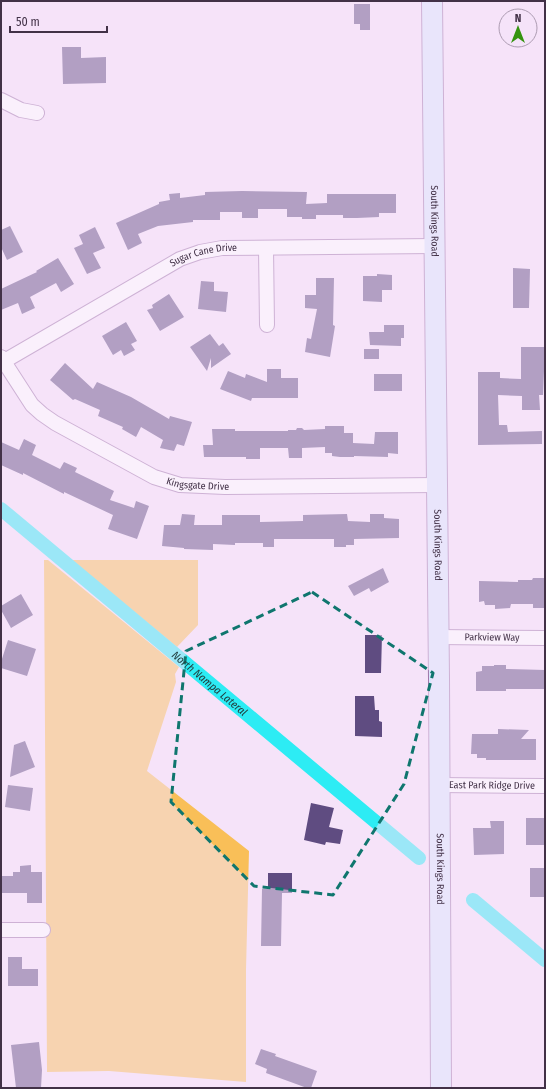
<svg xmlns="http://www.w3.org/2000/svg" width="546" height="1089" font-family="'Fira Sans Condensed',sans-serif">
	<style>
		.green { fill: #f9bf58 }
		.lines { fill: none; stroke-linecap: round; stroke-linejoin: round }
		.canal { stroke: #2decf4; stroke-width: 14 }
		.building { fill: #5f4c81 }
		.street-casing { stroke: #9e76a9; stroke-width: 16 }
		.secondary-casing { stroke: #9e76a9; stroke-width: 22 }
		.street { stroke: #fff; stroke-width: 14 }
		.secondary { stroke: #d9e7fd; stroke-width: 20 }
		.marked { fill: none; stroke: #0f766e; stroke-width: 3; stroke-dasharray: 8 5; stroke-linejoin: round }
		.labels { text-anchor: middle; dominant-baseline: central; stroke-width: 4; stroke-linejoin: round; paint-order: stroke }
		.street-label { font-size: 10px; fill: #423147; stroke: #f5e3f9 }
		.water-label { font-size: 11px; font-style: italic; fill: #223e3f; stroke: #f5e3f9 }
	</style>
	<rect width="100%" height="100%" fill="#f5e3f9"/>
	<!-- green -->
	<path class="green" d="M44,560H48L179,667L175,674L176,682L147,771L249,851L246,970V1082L109,1071L47,1072Z
		M71,560H198V625L177,647Z"/>
	<g class="lines">
		<!-- canal -->
		<g class="canal">
			<path id="s1" d="M1,509L419,858"/>
			<path d="M473,900L545,960"/>
		</g>
	</g>
	<!-- building -->
	<path class="building" d="M354,4H370V30H360V24H354Z
		M62,47H81V58L106,57V83L63,84Z
		M242,191L307,192L306,204L327,203V194H396V213H379V217L357,218H343V215H316V219H302V217H287V209H258V218H242V212H220V220H193V222L158,226L138,234L142,243L128,250L116,223L159,204V202L170,200L169,194L180,193V198L205,195V192Z
		M10,226L23,252L7,260L1,247V230Z
		M95,227L105,248L93,253L101,268L87,274L74,248L83,244L79,235Z
		M58,258L74,284L61,292L56,283L30,297L35,308L22,314L18,303L1,310V289L37,272L36,271Z
		M513,268L530,269L529,308H513Z
		M377,274L392,275V290H382V302L363,301V276H377Z
		M316,278H334L333,325L335,326L330,357L305,352L307,338L311,339L317,309L305,308V295H316Z
		M201,281L214,282V291L228,292L226,312L198,309Z
		M169,294L184,317L160,331L147,310L153,308L152,305Z
		M126,322L137,341L131,344L135,350L124,356L121,350L113,355L102,336Z
		M384,325H404V338H401V346L370,345L369,332H384Z
		M210,334L219,346L223,343L231,354L211,368V358L207,371L190,347Z
		M521,347H545L543,395H539L540,410H522V396L498,395L499,425H507L508,432L542,431V444L478,445V372H500V378L521,379Z
		M364,349H379V359H364Z
		M65,363L93,389L97,382L131,397L169,419L170,416L192,422L184,446L177,444L174,451L160,448L163,440L141,427L136,437L122,429L123,427L98,416L100,410L75,399L73,400L50,380Z
		M267,369H281V378H298V398H252L251,401L220,389L228,371L245,378L246,374L267,382Z
		M374,374H402V391H374Z
		M325,426H344V433H353V443L374,444L375,432H398V454L388,453V457L354,456V457H340L332,456V453H325V447L302,448V458H289L288,448H260V459H246V457H204L203,445H213L212,429H235V431H288V430H296L297,428H302L304,430L325,429Z
		M24,439L36,445L32,455L60,469L64,462L77,468L75,472L114,491L110,500L134,508L136,501L149,506L137,539L108,529L113,515L64,492V494L23,473V475L1,465V442L19,450Z
		M182,514L195,515L194,525H222V515H260V522L303,521V515L347,514L348,521L370,522V514H384V518L399,519V538L354,539V545H346V547H334V539H274V547H263V543H235V545L213,544V550L184,549V548L162,546L164,525H180Z
		M383,568L389,582L371,592L369,588L354,596L348,586Z
		M533,578H545V608H533V604H511L510,608L495,609V605H485L484,601L479,602V581L518,582V580H532Z
		M21,594L33,615L11,628L1,610V606Z
		M365,635H382L381,673H365Z
		M8,640L36,649L27,676L1,668V662Z
		M494,665H506V669L545,670V689H506V691H476V672L482,671V666H494Z
		M355,696H374L375,710H379V721L382,722V737L355,736Z
		M498,729L529,730L521,739H536V760H486V758H477V754H471L472,734H498Z
		M25,741L35,767L10,777L14,745Z
		M8,785L33,788L30,811L5,807Z
		M311,803L334,808L329,827L343,830L340,844L326,842L325,845L304,840Z
		M526,818H545V845H526Z
		M490,821H504V854L474,855L473,828H491Z
		M31,865V872H42V903H27V893H1V876H13V872H20V866Z
		M530,868H545V897H530Z
		M268,873H292V893H282L281,946H261L262,889H268Z
		M8,957H22V969H38V986H8Z
		M39,1042L42,1070L41,1088H16L11,1045Z
		M261,1049L276,1054L275,1056L317,1071L311,1088H307L266,1073L267,1069L255,1064Z"/>
	<g class="lines">
		<defs>
			<g id="street">
				<path d="M1,100L21,110L37,113"/>
				<path d="M266,248L267,325"/>
				<path id="s2" d="M1,357L32,405L42,414L55,423L154,477L180,485L225,487L436,485"/>
				<path id="s3" d="M1,363L180,259L200,252L222,248L434,246"/>
				<path id="s4" d="M438,637L545,638"/>
				<path id="s5" d="M439,785L545,786"/>
				<path d="M1,930H43"/>
			</g>
			<g id="secondary">
				<path id="s6" d="M432,1L439,678L441,1088"/>
			</g>
		</defs>
		<!-- street casing -->
		<use href="#street" class="street-casing"/>
		<!-- secondary casing -->
		<use href="#secondary" class="secondary-casing"/>
		<!-- street -->
		<use href="#street" class="street"/>
		<!-- secondary -->
		<use href="#secondary" class="secondary"/>
	</g>
	<!-- marked area -->
	<path d="M0 0H546V1089H0ZM312,592L433,673L404,784L333,895L254,886L171,802L186,651Z" fill="#f5e3f9" fill-opacity=".55" fill-rule="evenodd"/>
	<path class="marked" d="M312,592L433,673L404,784L333,895L254,886L171,802L186,651Z"/>
	<g class="labels">
		<!-- street labels -->
		<g class="street-label">
			<text stroke="none"><textPath href="#s6" startOffset="220">South Kings Road</textPath></text>
			<text stroke="none"><textPath href="#s3" startOffset="231">Sugar Cane Drive</textPath></text>
			<text stroke="none"><textPath href="#s2" startOffset="244">Kingsgate Drive</textPath></text>
			<text stroke="none"><textPath href="#s6" startOffset="544">South Kings Road</textPath></text>
			<text stroke="none"><textPath href="#s4" startOffset="54">Parkview Way</textPath></text>
			<text stroke="none"><textPath href="#s5" startOffset="53">East Park Ridge Drive</textPath></text>
			<text stroke="none"><textPath href="#s6" startOffset="868">South Kings Road</textPath></text>
		</g>
		<!-- water labels -->
		<g class="water-label">
			<text stroke="none"><textPath href="#s1" startOffset="272">North Nampa Lateral</textPath></text>
		</g>
	</g>
	<!-- border -->
	<rect width="546" height="1089" fill="none" stroke="#423147" stroke-width="4"/>
	<!-- north arrow -->
	<g transform="translate(518 28)"><circle r="19" fill="#f5e3f9" stroke="#ad9cb2"/>
	<path d="M0-3L7 15L0 10L-7 15Z" fill="#359410"/>
	<text y="-6" font-size="11" font-weight="bold" text-anchor="middle" fill="#423147">N</text>
	</g>
	<!-- scale -->
	<path d="M10 26v6h97v-6" fill="none" stroke="#423147" stroke-width="2"/>
	<text x="16" y="26" font-size="12" fill="#423147" stroke="#f5e3f9" stroke-width="3" paint-order="stroke">50 m</text>
</svg>
